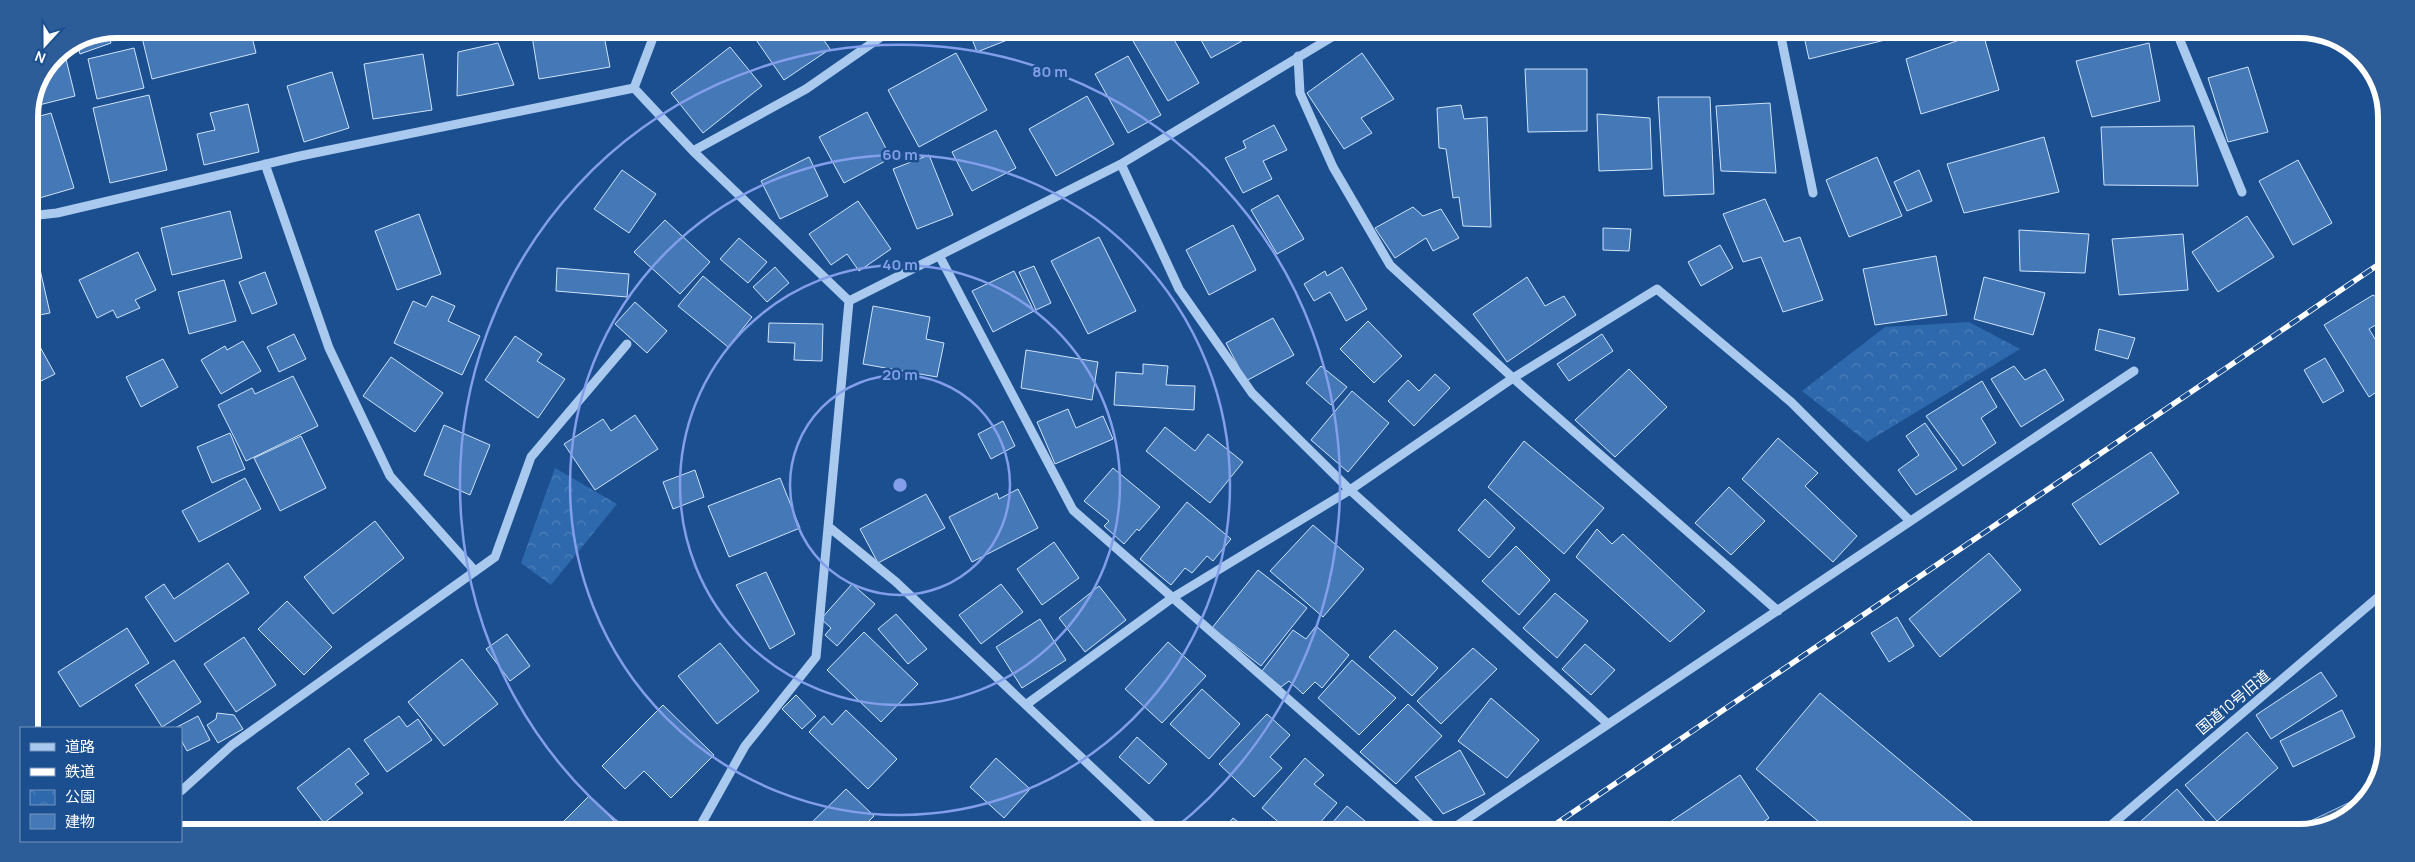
<svg xmlns="http://www.w3.org/2000/svg" width="2415" height="862" font-family="Manrope,'Noto Sans JP',sans-serif">
	<style>
		.park { fill: url(#park-crowns) }
		.water { fill: url(#water-rules); stroke: #9cc4f0 }
		.building { fill: #4478b7; stroke: #cfe3fa }
		.lines { fill: none; stroke-linecap: round; stroke-linejoin: round }
		.minor { stroke: #a9c9ee; stroke-width: 9 }
		.rail-casing { stroke: #fff; stroke-width: 5.5 }
		.rail { stroke: #1b4f8f; stroke-width: 4; stroke-dasharray: 11; stroke-linecap: butt }
		.ring { fill: none; stroke: #839eea; stroke-width: 2.5 }
		.labels { text-anchor: middle; dominant-baseline: central; stroke-width: 5; stroke-linejoin: round; paint-order: stroke }
		.street-label { font-size: 15px; fill: #fff; stroke: #1b4f8f }
		.rim { fill: none; stroke: #fff; stroke-width: 6 }
		.centre { fill: #839eea; stroke: #1b4f8f; stroke-width: 2.5 }
		.ring-label { font-size: 15px; text-anchor: middle; font-weight: bold; fill: #839eea; stroke: #1b4f8f; stroke-width: 5; stroke-linejoin: round; paint-order: stroke }
	</style>
	<defs>
		<pattern id="park-crowns" width="20" height="18" patternUnits="userSpaceOnUse" patternTransform="scale(1.25)"><rect width="20" height="18" fill="#2e69ad"/><path d="M2 6a3 3 0 1 1 6 0M12 15a3 3 0 1 1 6 0" fill="none" stroke="#4d80b9"/></pattern>
		<pattern id="water-rules" width="6" height="5" patternUnits="userSpaceOnUse" patternTransform="scale(1.25)"><rect width="6" height="5" fill="#3c6290"/><path d="M0 2.5h6" fill="none" stroke="#597aa1"/></pattern>
	</defs>
	<rect width="100%" height="100%" fill="#1b4f8f"/>
	<!-- park -->
	<path class="park" d="M1969,322L2020,349L1867,442L1802,391L1885,327Z
		M555,468L617,504L551,585L521,563Z"/>
	<!-- water -->
	<path class="water" d="M2367,794L2352,815L2299,833H2285Z"/>
	<!-- building -->
	<path class="building" d="M140,29H161L162,33L178,29H250L256,53L152,79Z
		M348,29H382L350,38Z
		M531,30H603L610,67L539,79Z
		M758,30H817L830,49L784,80L752,34Z
		M107,31L111,43L80,54L76,40L83,35Z
		M969,31H1030L977,52Z
		M1070,31H1082L1073,36Z
		M1150,31H1169L1199,83L1168,101L1133,41Z
		M1196,31H1237L1242,41L1211,58Z
		M1803,32H1888L1889,39L1809,59Z
		M1979,33H1983L1999,90L1921,114L1906,59Z
		M2323,33H2327L2339,42L2331,46Z
		M498,43L514,85L457,96L458,52Z
		M2149,43L2160,101L2092,117L2076,61Z
		M730,47L762,86L703,133L671,93Z
		M134,48L144,88L97,99L88,59Z
		M64,51L75,96L31,107L55,54Z
		M956,53L987,110L919,147L888,90Z
		M1362,53L1394,99L1361,118L1372,133L1344,149L1307,93Z
		M423,54L432,110L373,119L364,64Z
		M1128,56L1161,115L1128,133L1095,74Z
		M2248,67L2268,132L2228,142L2208,78Z
		M1525,69H1587V131L1528,132Z
		M332,72L349,128L304,142L287,86Z
		M149,95L167,170L110,183L93,108Z
		M1087,96L1114,144L1056,176L1029,129Z
		M1658,97H1710L1714,194L1664,196Z
		M1770,103L1776,173L1721,171L1716,106Z
		M248,104L259,152L204,165L197,134L215,130L210,113Z
		M1461,105L1464,119L1487,117L1491,227L1463,226L1459,197L1453,198L1446,149L1439,148L1437,108Z
		M867,112L891,158L844,183L819,137Z
		M51,113L74,188L29,201V119Z
		M1597,114L1650,118L1652,169L1599,171Z
		M1274,125L1287,150L1263,161L1272,179L1243,193L1225,158L1246,148L1243,141Z
		M2194,126L2198,186L2104,185L2101,127Z
		M996,130L1016,168L972,191L952,152Z
		M2044,137L2059,192L1964,213L1947,164Z
		M929,155L953,215L917,229L893,169Z
		M809,157L828,196L780,219L761,181Z
		M1877,157L1902,216L1849,237L1826,180Z
		M2298,160L2332,223L2293,245L2259,181Z
		M622,170L656,194L629,233L594,209Z
		M1919,170L1932,201L1907,211L1894,182Z
		M1278,195L1304,239L1277,254L1251,210Z
		M1765,199L1784,242L1800,237L1823,300L1783,312L1761,257L1743,262L1723,214Z
		M858,201L891,249L859,271L847,254L831,265L809,234Z
		M1413,207L1423,216L1441,209L1459,238L1433,251L1426,238L1395,258L1375,228Z
		M230,211L242,258L172,275L161,228Z
		M419,214L441,274L397,290L375,231Z
		M2247,216L2274,257L2218,292L2192,252Z
		M665,220L710,262L680,294L634,252Z
		M1233,225L1256,270L1209,295L1186,250Z
		M1603,228L1631,229L1629,251L1603,250Z
		M2019,230L2089,234L2085,273L2020,271Z
		M2183,234L2188,290L2119,295L2112,239Z
		M1099,237L1136,311L1088,334L1051,261Z
		M739,238L767,262L748,283L720,259Z
		M1720,245L1733,268L1701,286L1688,262Z
		M138,252L156,290L135,300L140,308L117,318L113,310L97,318L79,280Z
		M1936,256L1947,315L1875,325L1863,269Z
		M39,265L50,313L29,317V267Z
		M1034,266L1051,303L1036,310L1019,272Z
		M775,267L789,283L767,302L753,287Z
		M1342,267L1367,309L1346,321L1330,292L1314,301L1304,284L1325,271L1327,276Z
		M557,268L629,274L627,297L556,291Z
		M1014,271L1034,311L993,332L972,291Z
		M265,272L277,304L252,314L239,282Z
		M703,276L752,317L728,347L678,306Z
		M1527,277L1545,306L1564,296L1576,315L1507,362L1473,314Z
		M1984,277L2045,293L2033,335L1974,319Z
		M224,280L236,321L189,334L178,292Z
		M2373,295L2385,302V319L2369,329L2384,354V387L2369,397L2324,325Z
		M432,296L455,306L448,321L480,336L462,375L394,343L413,301L426,307Z
		M635,302L667,331L647,353L615,324Z
		M873,306L930,317L926,339L944,343L937,377L863,364Z
		M1273,318L1294,355L1246,381L1226,343Z
		M1368,321L1402,356L1374,383L1340,349Z
		M769,323L823,324L822,361L794,360L795,343L768,342Z
		M2099,329L2135,338L2128,359L2095,350Z
		M294,334L306,359L279,372L267,347Z
		M1602,334L1613,351L1569,381L1557,364Z
		M34,336L55,374L29,387V338Z
		M515,336L542,354L537,361L565,379L538,418L485,380Z
		M243,341L261,371L221,394L201,360L225,346L227,350Z
		M1026,350L1098,362L1092,400L1021,388Z
		M391,357L443,393L415,432L363,396Z
		M2325,358L2344,391L2323,403L2304,370Z
		M163,359L178,387L141,407L126,377Z
		M1143,364L1168,366L1166,385L1195,386L1194,410L1114,405L1116,372L1143,374Z
		M1321,366L1347,387L1331,405L1306,383Z
		M2014,366L2025,380L2045,369L2064,400L2021,427L1991,379Z
		M1629,369L1667,407L1615,457L1575,420Z
		M1435,374L1450,388L1414,426L1388,401L1408,380L1419,391Z
		M293,376L318,426L246,461L218,405L252,388L255,394Z
		M1982,381L1997,407L1981,418L1996,443L1963,466L1926,416Z
		M1352,391L1389,423L1348,472L1311,440Z
		M1068,409L1076,428L1103,416L1113,439L1055,464L1037,422Z
		M635,415L658,449L595,490L564,444L603,419L611,431Z
		M1003,421L1015,446L991,459L978,434Z
		M1925,423L1957,469L1916,495L1898,470L1919,455L1906,436Z
		M444,425L490,445L470,495L424,475Z
		M1165,427L1195,451L1208,434L1243,462L1210,503L1146,451Z
		M230,433L245,469L212,483L197,447Z
		M301,436L326,488L280,511L254,458Z
		M1778,438L1818,473L1805,486L1857,536L1833,562L1742,479Z
		M1524,441L1604,508L1564,554L1488,487Z
		M2151,452L2179,493L2100,545L2072,504Z
		M1113,468L1160,507L1139,531L1137,529L1124,544L1104,526L1109,521L1084,501Z
		M695,470L704,497L673,509L663,482Z
		M245,478L261,509L199,542L182,511Z
		M780,478L800,528L729,557L708,506Z
		M1729,487L1765,521L1731,555L1695,523Z
		M1018,489L1038,528L972,562L949,517L997,493L999,499Z
		M926,494L945,528L878,563L860,529Z
		M1485,499L1515,528L1489,558L1458,530Z
		M1187,502L1231,539L1213,561L1207,556L1192,573L1185,568L1171,585L1140,559Z
		M375,521L404,558L333,614L304,577Z
		M1313,525L1364,569L1323,617L1270,571Z
		M1597,529L1612,544L1623,534L1705,611L1670,642L1576,557Z
		M1054,542L1079,578L1042,605L1017,569Z
		M1516,546L1550,580L1519,615L1482,581Z
		M1989,553L2021,590L1940,657L1909,619Z
		M228,563L249,593L175,642L145,597L164,584L174,599Z
		M1258,570L1307,608L1261,666L1212,628Z
		M766,572L795,634L770,649L736,585Z
		M852,584L875,604L837,646L825,635L831,628L821,619Z
		M1001,584L1023,612L981,644L959,615Z
		M1099,586L1126,620L1085,652L1059,618Z
		M1555,593L1588,621L1557,658L1523,628Z
		M287,601L332,647L304,675L258,629Z
		M896,614L927,649L908,664L878,629Z
		M1897,617L1914,646L1889,662L1871,633Z
		M1040,619L1066,660L1022,688L996,647Z
		M1316,626L1349,655L1322,688L1315,682L1303,694L1289,681L1281,687L1262,671L1293,630L1306,639Z
		M127,628L149,663L80,707L58,672Z
		M1395,630L1438,668L1412,696L1369,657Z
		M864,632L918,684L881,722L827,670Z
		M507,634L530,666L510,681L486,649Z
		M244,637L276,685L236,712L204,664Z
		M1168,642L1206,676L1162,723L1125,689Z
		M720,643L759,691L717,724L678,676Z
		M1585,644L1615,670L1591,695L1562,669Z
		M1473,648L1497,669L1441,724L1417,701Z
		M462,659L498,704L444,746L408,702Z
		M174,660L201,702L162,727L135,685Z
		M1352,660L1396,698L1359,735L1318,698Z
		M2321,672L2337,696L2271,739L2256,715Z
		M1202,689L1240,724L1209,759L1170,724Z
		M1820,693L1984,831L1982,833L1831,832L1756,769Z
		M796,695L816,716L802,729L782,709Z
		M1491,698L1539,740L1507,778L1458,741Z
		M1408,704L1442,736L1396,784L1360,752Z
		M663,705L714,755L671,798L644,771L625,789L602,766Z
		M846,710L897,759L868,789L809,732L824,716L832,725Z
		M2342,710L2355,737L2293,767L2280,741Z
		M217,713L234,715L243,729L218,743L207,725L216,719Z
		M1267,714L1290,735L1270,757L1282,768L1254,797L1219,764Z
		M198,716L210,740L187,751L181,740V728H175Z
		M399,716L407,727L418,719L432,740L387,772L364,740Z
		M2247,732L2278,768L2217,821L2185,785Z
		M1137,737L1167,764L1149,784L1119,757Z
		M349,748L369,774L355,784L363,793L324,823L297,788Z
		M1460,750L1485,794L1443,814L1415,777Z
		M996,758L1030,789L1004,818L970,787Z
		M1305,758L1324,775L1314,784L1337,803L1313,831H1289L1262,808Z
		M1740,775L1769,818L1749,832H1655Z
		M846,789L874,816L860,830H804Z
		M2177,789L2206,823L2194,833H2134L2131,830Z
		M589,796L623,830H555Z
		M1347,806L1377,831H1325Z
		M1233,818L1250,831H1222Z
		M1587,825L1591,832H1577Z"/>
	<g class="lines">
		<!-- minor -->
		<path class="minor" d="M1780,32L1813,193
			M2177,33L2242,192
			M1298,56L1300,93L1333,167L1390,265L1513,378L1778,611
			M634,88L693,151L849,301
			M634,88L656,30
			M693,151L806,89L891,30
			M265,164L329,348L390,476L475,571
			M1121,164L1179,289L1252,393L1350,490L1608,724
			M29,216L57,213L300,156L634,88
			M940,257L1073,510L1438,831
			M849,301L1121,164L1342,31
			M829,527L896,582L1159,831
			M1027,704L1172,598L1350,490L1513,378L1657,289L1791,402L1910,521
			M181,791L232,745L495,557L531,457L627,344
			M698,830L745,746L816,657L849,301
			M1449,831L2134,371
			M2102,833L2383,593"/>
		<defs>
			<path id="rail" d="M1544,832L2385,260"/>
		</defs>
		<!-- rail casing -->
		<use href="#rail" class="rail-casing"/>
		<!-- rail -->
		<use href="#rail" class="rail"/>
	</g>
	<!-- distance rings -->
	<g class="ring">
		<circle cx="900" cy="485" r="110"/>
		<circle cx="900" cy="485" r="220"/>
		<circle cx="900" cy="485" r="330"/>
		<path d="M626 829A440 440 0 1 1 1174 829"/>
	</g>
	<g class="labels">
		<!-- street labels -->
		<g class="street-label">
			<text transform="translate(2233 702) rotate(-40)">国道10号旧道</text>
		</g>
	</g>
	<!-- crop -->
	<path d="M0 0H2415V862H0ZM117 38H2299A79 79 0 0 1 2378 117V745A79 79 0 0 1 2299 824H117A79 79 0 0 1 38 745V117A79 79 0 0 1 117 38Z" fill="#2d5d98" fill-rule="evenodd"/>
	<path class="rim" d="M117 38H2299A79 79 0 0 1 2378 117V745A79 79 0 0 1 2299 824H117A79 79 0 0 1 38 745V117A79 79 0 0 1 117 38Z"/>
	<circle cx="900" cy="485" r="8" class="centre"/>
	<g class="ring-label">
		<text x="1050" y="77">80 m</text>
		<text x="900" y="160">60 m</text>
		<text x="900" y="270">40 m</text>
		<text x="900" y="380">20 m</text>
	</g>
	<!-- legend -->
	<rect x="20" y="727" width="162" height="115" fill="#1b4f8f" stroke="#7695bc"/>
	<rect x="30" y="743" width="25" height="8" fill="#a9c9ee" stroke="#7695bc"/>
	<text x="65" y="752" font-size="15" fill="#ffffff">道路</text>
	<rect x="30" y="768" width="25" height="8" fill="#ffffff" stroke="#7695bc"/>
	<text x="65" y="777" font-size="15" fill="#ffffff">鉄道</text>
	<rect x="30" y="790" width="25" height="15" fill="url(#park-crowns)" stroke="#7695bc"/>
	<text x="65" y="802" font-size="15" fill="#ffffff">公園</text>
	<rect x="30" y="814" width="25" height="15" fill="#4478b7" stroke="#7695bc"/>
	<text x="65" y="827" font-size="15" fill="#ffffff">建物</text>
	<!-- north arrow -->
	<g transform="translate(45 45) rotate(201)" stroke="#1b4f8f" stroke-width="4" paint-order="stroke">
	<path d="M0-4L9 19L0 12L-9 19Z" fill="#ffffff"/>
	<text y="-8" font-size="14" font-weight="bold" text-anchor="middle" fill="#ffffff">N</text>
	</g>
</svg>
